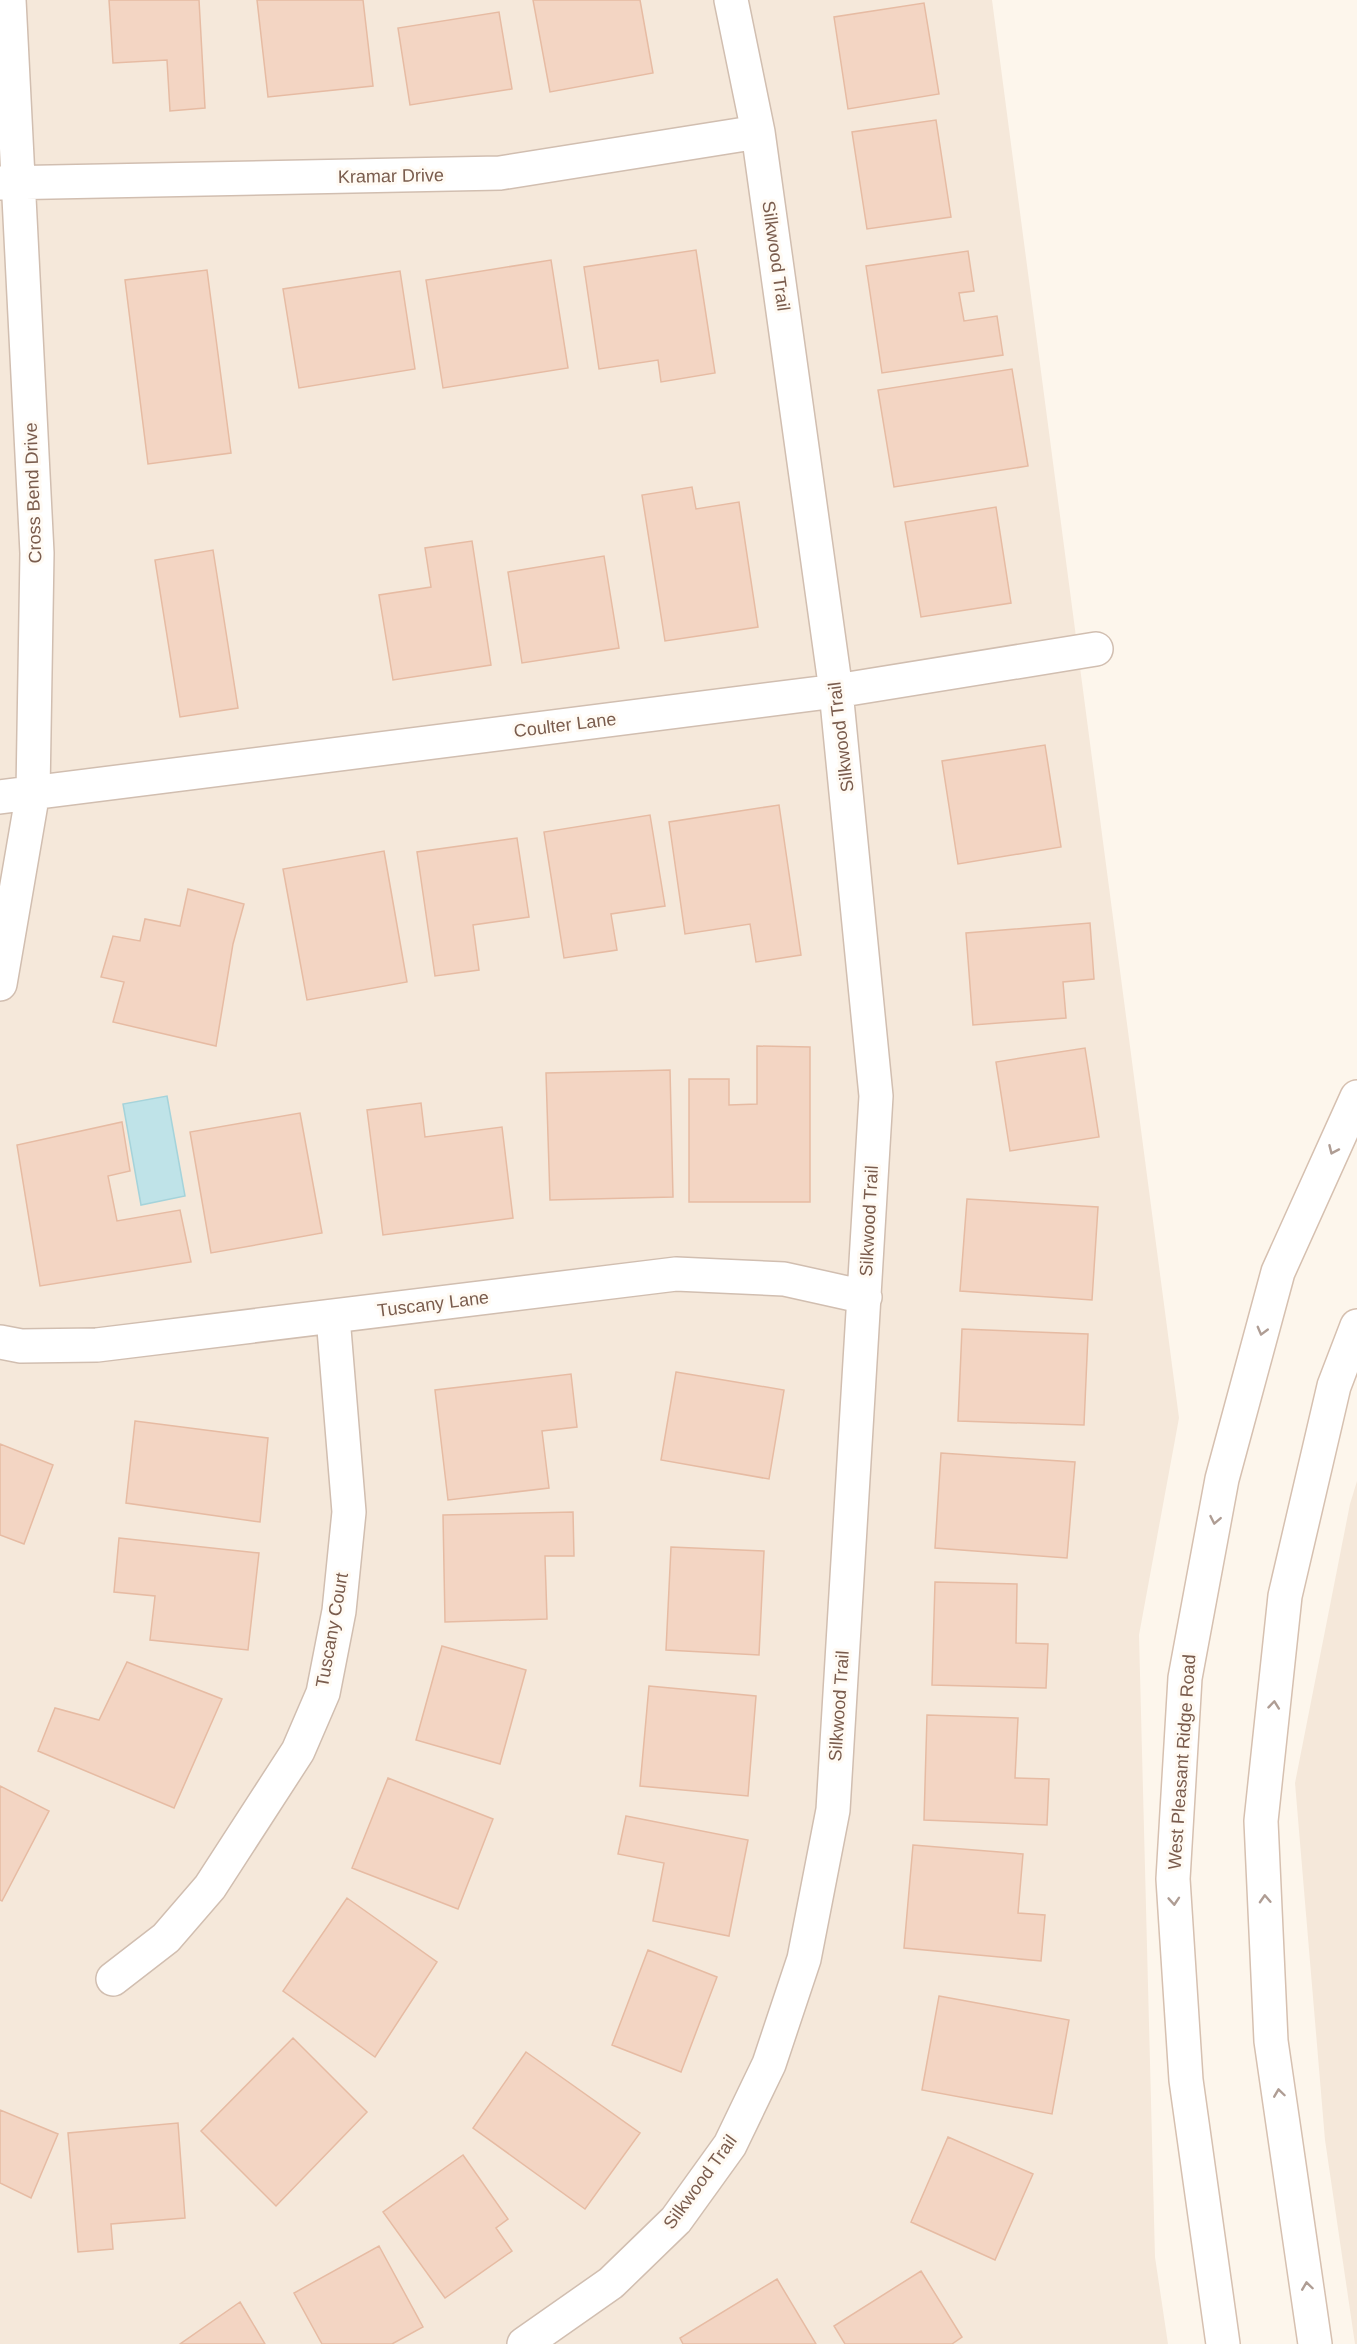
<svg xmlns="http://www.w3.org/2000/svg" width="1357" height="2344" font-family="Helvetica,sans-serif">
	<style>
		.residential { fill: #f5e8da }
		.water { fill: #bfe3e8; stroke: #a5d3da; stroke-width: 1.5 }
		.building { fill: #f3d5c3; stroke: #e6bba3; stroke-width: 1.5 }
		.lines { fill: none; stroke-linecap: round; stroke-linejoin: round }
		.minor-casing { stroke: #d1beb0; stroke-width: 36 }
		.secondary-casing { stroke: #d6c0b0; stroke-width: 36 }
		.minor { stroke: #fff; stroke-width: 33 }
		.secondary { stroke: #fff; stroke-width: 33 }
		.oneway { stroke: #af9d94 }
		.labels { text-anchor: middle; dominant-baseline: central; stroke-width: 6; stroke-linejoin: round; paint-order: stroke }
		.street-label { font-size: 18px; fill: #7a5c4d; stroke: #fffaf3 }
	</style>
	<rect width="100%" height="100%" fill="#fdf6ec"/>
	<!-- residential -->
	<path class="residential" d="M0,0H992L1179,1418L1139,1635L1155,2257L1168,2344H0Z
		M1357,1481V2344H1355L1325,2140L1295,1783L1350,1504Z"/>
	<!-- water -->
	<path class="water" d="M167,1096L185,1196L141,1205L123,1104Z"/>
	<!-- building -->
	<path class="building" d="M109,0H199L205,108L170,111L167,60L113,63Z
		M257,0H363L373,86L268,97Z
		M533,0H640L653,73L550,92Z
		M924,3L939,94L848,109L834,17Z
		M499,12L512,89L410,105L398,28Z
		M936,120L951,217L867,229L852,132Z
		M696,250L715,373L661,382L658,360L599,369L584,267Z
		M968,251L974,291L959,293L964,321L997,316L1003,355L882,373L866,266Z
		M551,260L568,368L443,388L426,280Z
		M207,270L231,453L148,464L125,280Z
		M400,271L415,369L299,388L283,289Z
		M1012,369L1028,466L894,487L878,390Z
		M692,487L696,509L739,502L758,627L665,641L642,495Z
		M996,507L1011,603L921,617L905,522Z
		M472,541L491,665L393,680L379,595L431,587L425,548Z
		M213,550L238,708L180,717L155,560Z
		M604,556L619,648L522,663L508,572Z
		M1045,745L1061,847L958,864L942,761Z
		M779,805L801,955L756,962L750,924L685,934L669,822Z
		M650,815L665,906L611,914L617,950L564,958L544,832Z
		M517,838L529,917L473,925L479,970L435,976L417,852Z
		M384,851L407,982L307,1000L283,869Z
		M188,889L244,904L233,944L216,1046L113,1022L124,982L101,977L113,936L140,941L145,919L180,926Z
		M1090,923L1094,979L1063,982L1066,1018L973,1025L966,933Z
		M757,1046L810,1047V1202H689V1079H729V1105L757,1104Z
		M1085,1048L1099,1137L1010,1151L996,1062Z
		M670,1070L673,1197L550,1200L546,1073Z
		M421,1103L425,1137L502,1127L513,1218L383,1235L367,1110Z
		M300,1113L322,1233L211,1253L190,1132Z
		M122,1122L130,1171L108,1176L117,1221L180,1210L191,1262L40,1286L17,1145Z
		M967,1199L1098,1207L1092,1300L960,1291Z
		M962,1329L1088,1334L1084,1425L958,1421Z
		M676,1372L784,1390L769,1479L661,1460Z
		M571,1374L577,1427L542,1431L549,1488L448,1500L435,1390Z
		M135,1421L268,1438L260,1522L126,1503Z
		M0,1444L53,1465L24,1544L0,1535Z
		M941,1453L1075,1462L1067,1558L935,1548Z
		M573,1512L574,1556H545L547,1619L445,1622L443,1515Z
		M119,1538L259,1553L248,1650L150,1640L155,1596L114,1592Z
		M671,1547L764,1551L759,1655L666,1650Z
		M935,1582L1017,1584L1016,1643L1048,1644L1046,1688L932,1685Z
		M442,1646L526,1670L500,1764L416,1740Z
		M127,1662L222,1699L174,1808L38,1751L55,1708L99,1720Z
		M649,1686L756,1696L748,1796L640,1786Z
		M927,1715L1018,1718L1015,1778L1049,1779L1047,1825L924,1820Z
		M388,1778L493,1819L458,1909L352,1868Z
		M0,1786L49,1811L2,1901L0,1900Z
		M626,1816L748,1840L729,1936L653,1921L664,1863L618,1854Z
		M913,1845L1023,1854L1018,1913L1045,1915L1041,1961L904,1948Z
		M347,1898L437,1962L375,2057L283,1991Z
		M648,1950L717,1977L681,2072L612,2045Z
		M939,1996L1069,2020L1052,2114L922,2090Z
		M293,2038L367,2112L276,2206L201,2131Z
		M526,2052L640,2133L585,2209L473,2128Z
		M0,2110L58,2134L31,2198L0,2183Z
		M178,2123L185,2218L111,2224L113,2249L78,2252L68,2133Z
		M948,2137L1033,2174L995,2260L911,2222Z
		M463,2155L508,2219L496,2228L512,2251L445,2298L383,2212Z
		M379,2246L423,2327L392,2344H322L294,2293Z
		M921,2271L962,2337L952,2344H845L834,2326Z
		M777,2279L816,2344H683L680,2338Z
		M240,2302L265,2344H180Z"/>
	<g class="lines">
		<defs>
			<path id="minor" d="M0,183L500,173L758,132
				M0,797L836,691L1096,649
				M0,984L33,792L37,553L9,0
				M0,1342L21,1346L97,1345L676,1274L784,1279L865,1297
				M113,1979L166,1938L210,1887L298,1751L323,1693L339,1611L349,1512L333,1317
				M524,2344L611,2283L676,2220L730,2145L769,2064L804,1959L833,1810L876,1096L836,691L758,132L731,0"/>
			<path id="secondary" d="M1223,2344L1186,2080L1173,1879L1185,1678L1222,1479L1278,1272L1357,1097
				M1315,2344L1271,2041L1261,1821L1285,1596L1334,1386L1357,1326"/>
		</defs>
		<!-- minor casing -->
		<use href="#minor" class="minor-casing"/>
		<!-- secondary casing -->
		<use href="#secondary" class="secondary-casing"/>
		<!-- minor -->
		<use href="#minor" class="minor"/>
		<!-- secondary -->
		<use href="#secondary" class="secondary"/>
	</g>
	<!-- one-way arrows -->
	<defs><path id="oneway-chevron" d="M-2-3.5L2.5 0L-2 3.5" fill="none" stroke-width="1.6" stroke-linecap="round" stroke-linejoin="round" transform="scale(1.5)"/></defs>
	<g class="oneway">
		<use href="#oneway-chevron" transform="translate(1333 1150) rotate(114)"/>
		<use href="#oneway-chevron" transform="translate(1262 1331) rotate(105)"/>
		<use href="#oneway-chevron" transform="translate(1215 1520) rotate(101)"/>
		<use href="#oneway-chevron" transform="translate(1274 1705) rotate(-84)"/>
		<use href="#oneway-chevron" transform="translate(1265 1899) rotate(-93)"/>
		<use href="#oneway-chevron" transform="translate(1174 1901) rotate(86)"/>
		<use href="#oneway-chevron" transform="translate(1279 2093) rotate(-98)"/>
		<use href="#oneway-chevron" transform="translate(1307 2286) rotate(-98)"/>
	</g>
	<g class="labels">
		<!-- street labels -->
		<g class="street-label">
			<text transform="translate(391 176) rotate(-1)">Kramar Drive</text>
			<text transform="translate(776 256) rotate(82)">Silkwood Trail</text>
			<text transform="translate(33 493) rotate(-92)">Cross Bend Drive</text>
			<text transform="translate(565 725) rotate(-7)">Coulter Lane</text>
			<text transform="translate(841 737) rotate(-97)">Silkwood Trail</text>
			<text transform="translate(869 1221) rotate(-87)">Silkwood Trail</text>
			<text transform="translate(433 1304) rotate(-7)">Tuscany Lane</text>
			<text transform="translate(332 1630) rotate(-80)">Tuscany Court</text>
			<text transform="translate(839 1706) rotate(-86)">Silkwood Trail</text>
			<text transform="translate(1182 1762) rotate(-86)">West Pleasant Ridge Road</text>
			<text transform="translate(700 2182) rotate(-54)">Silkwood Trail</text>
		</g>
	</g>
</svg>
